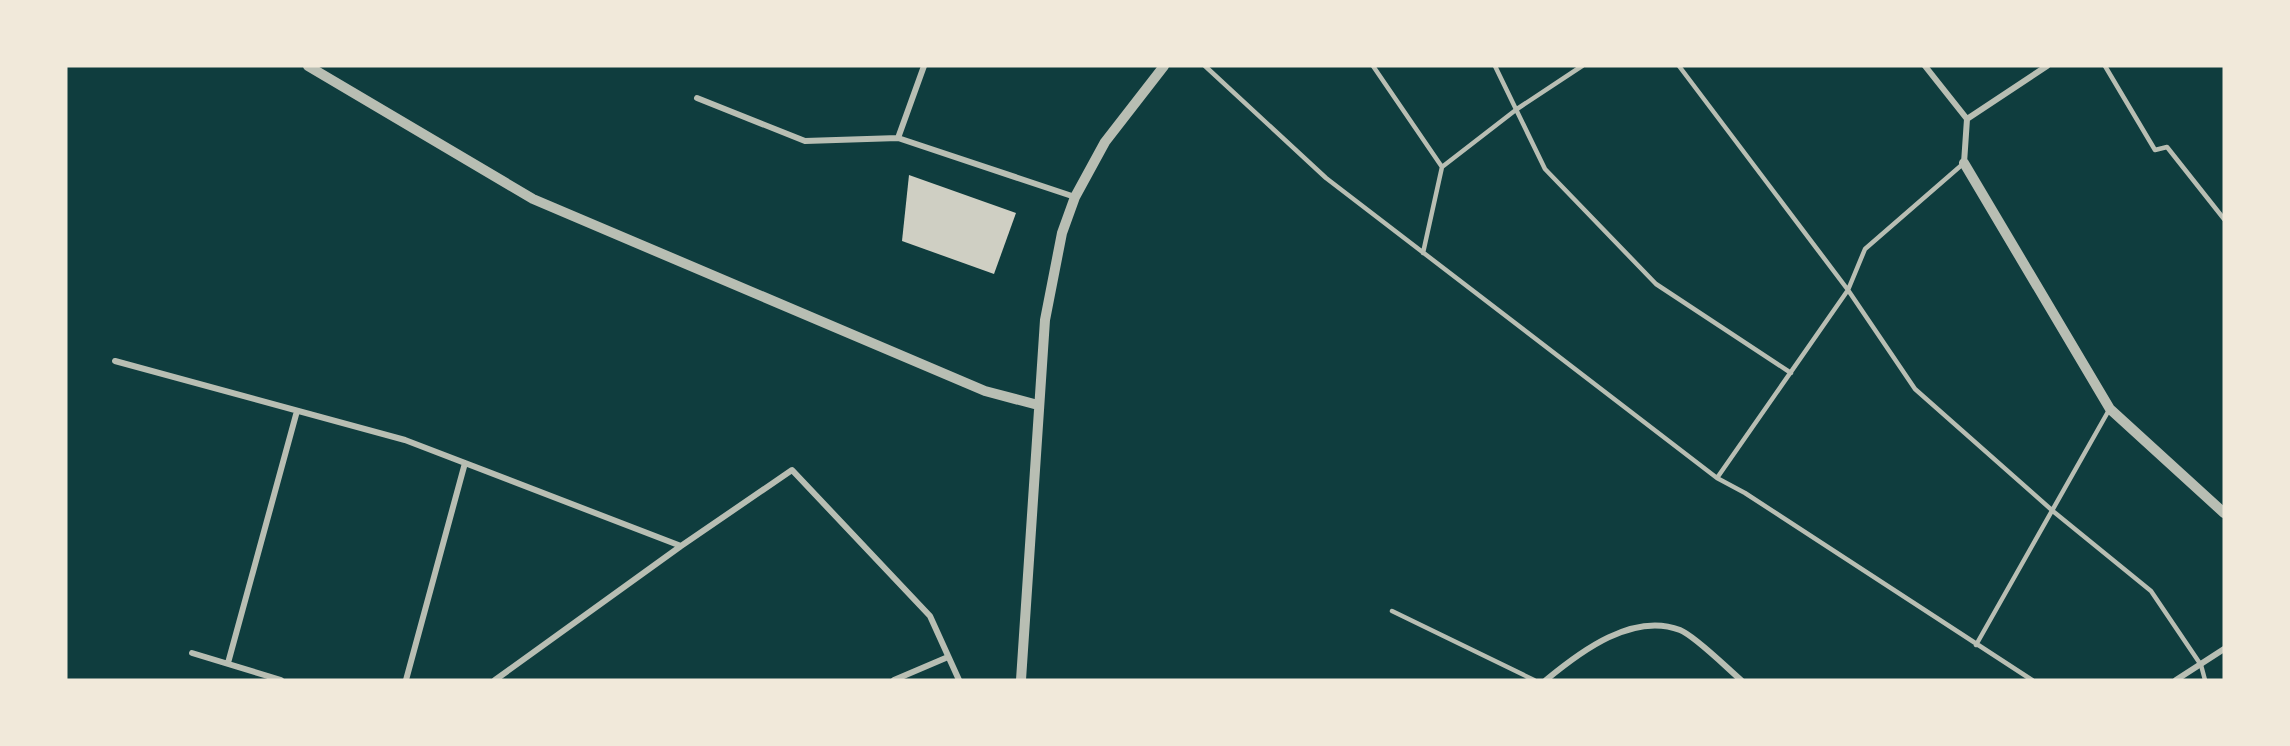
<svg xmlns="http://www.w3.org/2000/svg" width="2290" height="746" font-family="Inter,sans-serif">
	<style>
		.building { fill: #cfcfc3 }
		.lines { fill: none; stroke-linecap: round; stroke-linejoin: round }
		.service { stroke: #b8beb3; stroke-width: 4.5 }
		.minor { stroke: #b8beb3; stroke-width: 6 }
		.tertiary { stroke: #b8beb3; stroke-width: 10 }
	</style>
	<rect width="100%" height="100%" fill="#0f3d3e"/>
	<!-- building -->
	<path class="building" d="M909,175L1016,213L994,274L902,241Z"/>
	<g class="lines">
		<!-- service -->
		<path class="service" d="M1205,66L1326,178L1717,478L1745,493L2032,680
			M1373,66L1442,167
			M1495,66L1545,169L1656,284L1791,373
			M1679,66L1848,290L1915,389L2054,512L2151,591L2201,665L2205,680
			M2105,66L2155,150L2167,147L2224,219
			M1423,253L1442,167L1517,109L1582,66
			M1717,478L1848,290L1865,249L1964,163
			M1392,611L1534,680
			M1976,645L2109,410"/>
		<!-- minor -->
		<path class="minor" d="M1925,66L1967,119L1964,163
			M697,98L805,141L898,138L1075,197
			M1967,119L2047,66
			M898,138L924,66
			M115,361L405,440L681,546
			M192,653L281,680
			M228,663L297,411
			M406,680L465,463
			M495,680L681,546L792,470L930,616L959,680
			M894,680L948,657
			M1546,680C1581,651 1633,612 1680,630C1695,636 1727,668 1741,680
			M2176,680L2224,649"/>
		<!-- tertiary -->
		<path class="tertiary" d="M308,66L533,199L985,391L1038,405
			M1964,163L2110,409L2224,513
			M1021,680L1045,320L1062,233L1075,197L1105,142L1164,66"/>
	</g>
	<!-- border -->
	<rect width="2290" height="746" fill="none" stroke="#f1e9da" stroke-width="135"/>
</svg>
